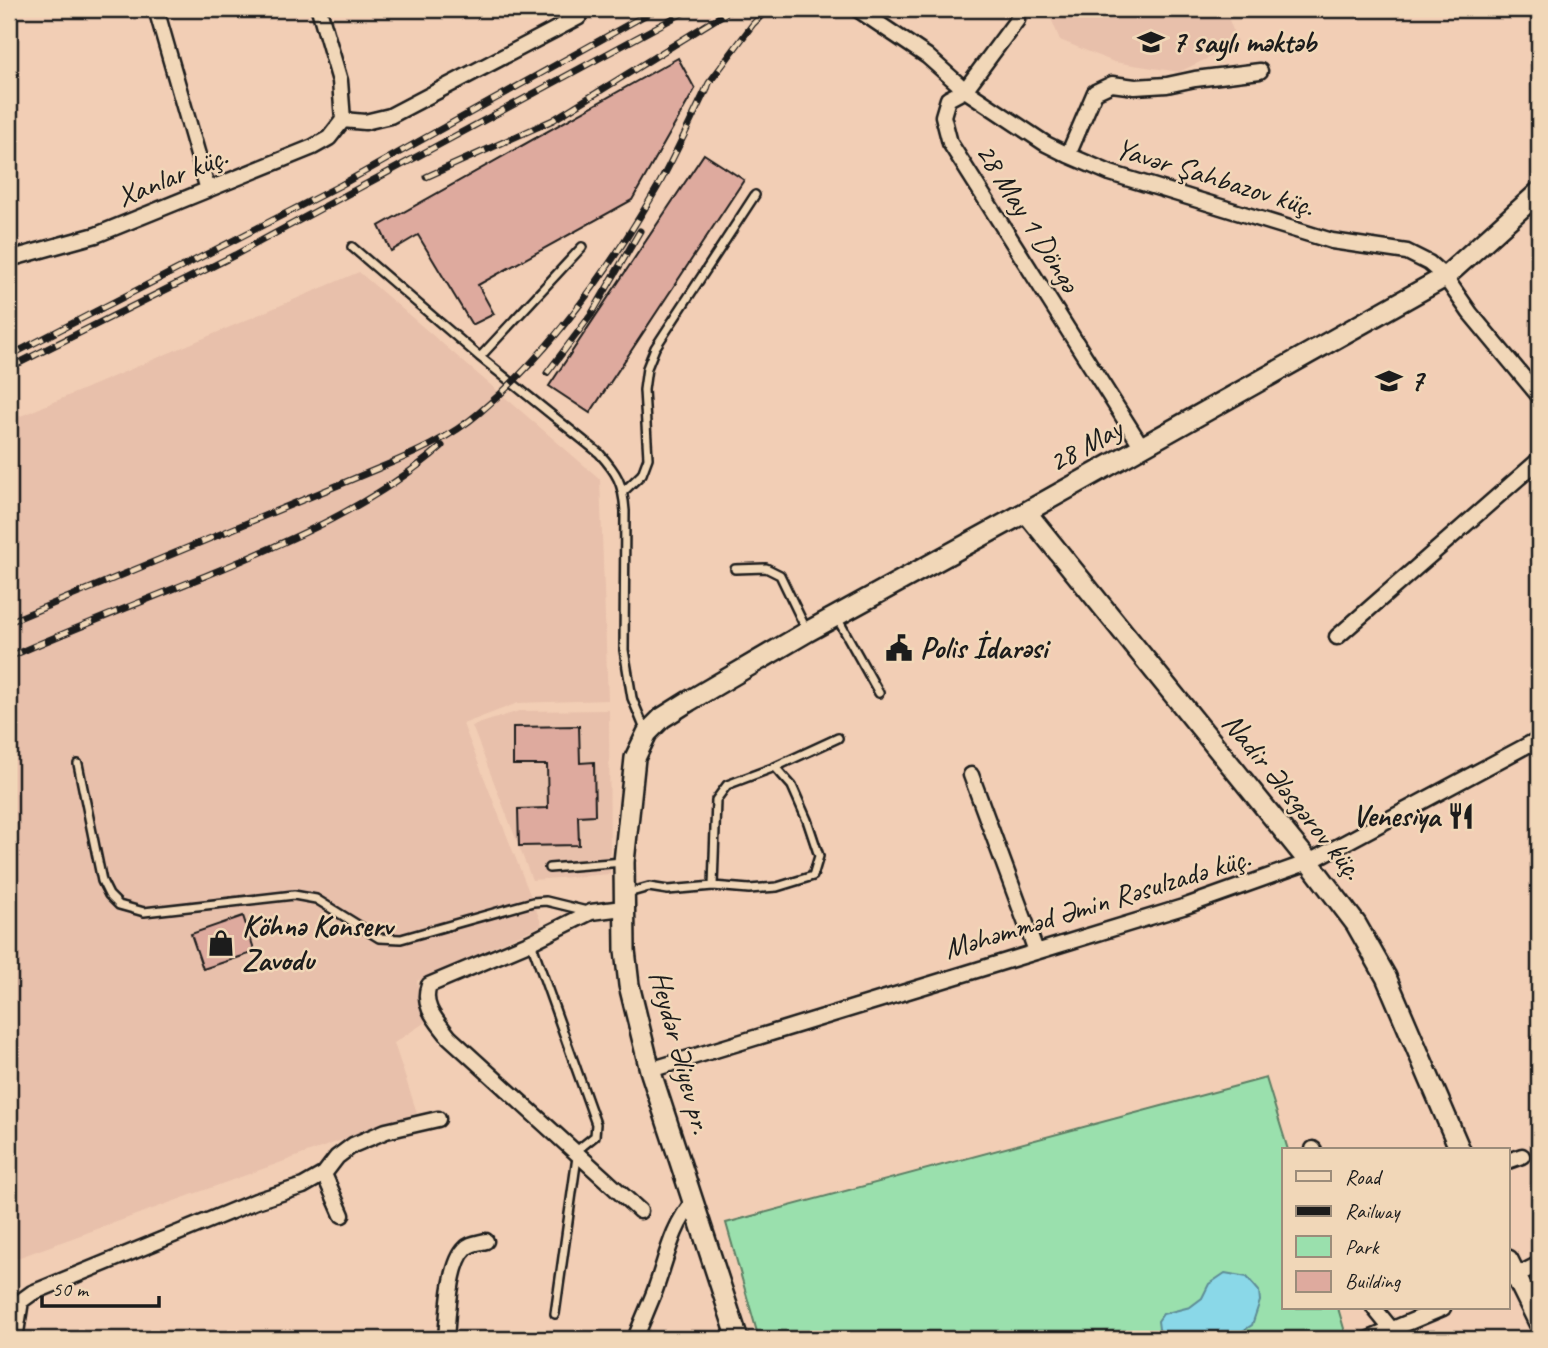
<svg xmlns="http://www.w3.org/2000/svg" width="1548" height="1348" font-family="Caveat,sans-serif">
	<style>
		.built { fill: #e8c0ab }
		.green { fill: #9ae0ad; stroke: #5b7e64; stroke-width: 2 }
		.water { fill: #8ad8e8; stroke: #5e8d96; stroke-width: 2 }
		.building { fill: #deaa9e; stroke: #1c1c1c; stroke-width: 2 }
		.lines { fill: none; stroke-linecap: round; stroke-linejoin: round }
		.lane-casing { stroke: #1c1c1c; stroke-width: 12 }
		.street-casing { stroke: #1c1c1c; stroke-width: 19 }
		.secondary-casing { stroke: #1c1c1c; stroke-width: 24 }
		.lane { stroke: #f1d7b8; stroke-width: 7 }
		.street { stroke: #f1d7b8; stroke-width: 14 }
		.secondary { stroke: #f1d7b8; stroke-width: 19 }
		.rail-casing { stroke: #1c1c1c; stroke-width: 7 }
		.rail { stroke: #f1d7b8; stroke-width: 4.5; stroke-dasharray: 13; stroke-linecap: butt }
		.labels { text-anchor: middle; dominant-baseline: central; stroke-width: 5; stroke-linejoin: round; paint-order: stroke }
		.poi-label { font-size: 30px; font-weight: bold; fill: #1c1c1c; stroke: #f1d7b8; text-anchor: start }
		.street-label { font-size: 30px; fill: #1c1c1c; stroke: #f1d7b8 }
	</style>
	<rect width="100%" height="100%" fill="#f2ceb5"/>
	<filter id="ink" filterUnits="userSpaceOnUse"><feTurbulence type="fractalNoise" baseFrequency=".0143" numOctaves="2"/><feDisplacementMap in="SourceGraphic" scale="14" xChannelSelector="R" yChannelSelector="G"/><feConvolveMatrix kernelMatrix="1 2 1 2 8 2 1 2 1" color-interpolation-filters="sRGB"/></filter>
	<g filter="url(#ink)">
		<!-- built -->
		<path class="built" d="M1047,9H1225L1238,44L1179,72L1114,62L1060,40Z
			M359,272L600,479L608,700L518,703L463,724L542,925L417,981L427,1021L394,1043L417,1113L9,1261V421Z
			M609,710L610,874L532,880L472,726L519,711Z"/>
		<!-- green -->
		<path class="green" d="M1266,1078L1288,1150H1284V1308H1338L1345,1332L1325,1339H759L726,1223Z"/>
		<!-- water -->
		<path class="water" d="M1225,1273L1247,1277L1259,1291L1260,1301L1252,1325L1241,1332L1216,1334L1208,1339H1165L1159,1329L1158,1321L1163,1314L1190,1307L1202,1298L1209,1284Z"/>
		<!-- building -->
		<path class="building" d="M678,58L695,89L632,200L478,285L494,314L472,325L418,235L391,251L379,226Z
			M704,154L744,180L590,413L549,386Z
			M579,726L580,763L594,762L595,815L578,816L579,845L519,846L518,809L548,808L547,765H513V727Z
			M243,916L255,952L203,969L191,934Z"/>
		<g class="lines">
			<defs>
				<path id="lane" d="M352,247L480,357L599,453C617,473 623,483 625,511L624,650L632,698L646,732
					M480,357L582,247
					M624,491L642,474L648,458L644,390L647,368L655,348L755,195
					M735,569L766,568L780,575L807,631
					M836,616L879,693
					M78,764L102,881L109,895L119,905L144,912L294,895L316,899L379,938L401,939L533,902L546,901L591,912
					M775,767L838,738
					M549,868L623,862
					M628,893L649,887L668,890L713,886L749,889L777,887L813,876L819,856L807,820L792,786L775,767L727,785L716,800L713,886
					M531,942L596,1124L595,1136L575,1152L577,1157L555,1314"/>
				<path id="street" d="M156,9L208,190
					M319,9L340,81L343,120
					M857,9L927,56L965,90L1046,144L1068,155L1110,173L1332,241L1407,252L1429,263L1445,277L1470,313L1539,396
					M1017,20L965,90L948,99L943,116L950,143L1142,447
					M343,120L365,122L390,116L579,17
					M1068,155L1095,92L1112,84L1135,87L1167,85L1195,79L1260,71
					M9,259L96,235L313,147L329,138L343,120
					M1337,637L1539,460
					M971,775L1036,951
					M623,908L591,912L531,942L429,985C421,1006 437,1021 449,1037L640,1211
					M650,1070L1183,907L1309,862L1539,739
					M1313,1149L1314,1150
					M1508,1161L1522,1156
					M324,1174L342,1215
					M1509,1279L1539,1264
					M1374,1308L1392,1330L1394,1338
					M15,1339L21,1301L32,1293L256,1201L303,1186L324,1174L337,1157L353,1145L386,1131L438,1119
					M446,1339C448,1316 449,1263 466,1248C471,1243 479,1243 486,1241
					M635,1339C641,1324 648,1308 654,1293C666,1261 671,1227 694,1201
					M1369,1339L1443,1308"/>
				<path id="secondary" d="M1026,512L1309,862L1356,924L1386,977L1460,1150
					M1508,1260L1539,1323
					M738,1339L650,1070L629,985L625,950L624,862L635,758L647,733L662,718L689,701L807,632L1026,512L1445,277L1539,192"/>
			</defs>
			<!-- lane casing -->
			<use href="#lane" class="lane-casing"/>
			<!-- street casing -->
			<use href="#street" class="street-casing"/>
			<!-- secondary casing -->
			<use href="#secondary" class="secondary-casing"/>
			<!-- lane -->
			<use href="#lane" class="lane"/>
			<!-- street -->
			<use href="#street" class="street"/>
			<!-- secondary -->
			<use href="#secondary" class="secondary"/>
			<defs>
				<path id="rail" d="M706,92L709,83L753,24L768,9
					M426,177L553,120L732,9
					M9,356L339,186L656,9
					M9,368L235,255L690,9
					M547,373L591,315L640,231
					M9,622L377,469C413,454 450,438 479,413C550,353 611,267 657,188C676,154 692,118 709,83
					M9,657C75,628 143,601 210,574C292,540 374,505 442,446"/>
			</defs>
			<!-- rail casing -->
			<use href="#rail" class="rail-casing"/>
			<!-- rail -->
			<use href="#rail" class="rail"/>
		</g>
	</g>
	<!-- icons -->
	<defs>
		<symbol id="school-bare" viewBox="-9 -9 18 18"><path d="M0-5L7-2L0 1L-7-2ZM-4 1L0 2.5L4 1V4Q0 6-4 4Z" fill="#1c1c1c" stroke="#f1d7b8" stroke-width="2.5" paint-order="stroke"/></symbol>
		<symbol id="civic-bare" viewBox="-9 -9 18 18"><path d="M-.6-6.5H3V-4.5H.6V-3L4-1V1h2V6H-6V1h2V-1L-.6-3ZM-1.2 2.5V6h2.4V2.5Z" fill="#1c1c1c" stroke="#f1d7b8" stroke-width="2.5" paint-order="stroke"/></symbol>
		<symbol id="restaurant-bare" viewBox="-9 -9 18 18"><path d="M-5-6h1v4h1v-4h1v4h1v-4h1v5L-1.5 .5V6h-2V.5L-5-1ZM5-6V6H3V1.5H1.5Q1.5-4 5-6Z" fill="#1c1c1c" stroke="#f1d7b8" stroke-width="2.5" paint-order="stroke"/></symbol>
		<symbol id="shop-bare" viewBox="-9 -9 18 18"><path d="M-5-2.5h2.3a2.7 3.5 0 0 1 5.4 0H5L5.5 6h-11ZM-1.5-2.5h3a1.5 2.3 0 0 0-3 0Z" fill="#1c1c1c" stroke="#f1d7b8" stroke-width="2.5" paint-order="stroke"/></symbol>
	</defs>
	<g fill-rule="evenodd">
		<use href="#school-bare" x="1132" y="23" width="38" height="38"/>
		<use href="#school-bare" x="1370" y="362" width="38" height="38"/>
		<use href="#civic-bare" x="880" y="629" width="38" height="38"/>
		<use href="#restaurant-bare" x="1442" y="797" width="38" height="38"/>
		<use href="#shop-bare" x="202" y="924" width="38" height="38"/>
	</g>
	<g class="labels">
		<!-- poi labels -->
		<g class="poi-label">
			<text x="1172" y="42">7 saylı məktəb</text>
			<text x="1410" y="381">7</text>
			<text x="920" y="648">Polis İdarəsi</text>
			<text x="1440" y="816" text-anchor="end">Venesiya</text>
			<text x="242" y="926">Köhnə Konserv<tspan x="242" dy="34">Zavodu</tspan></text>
		</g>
		<!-- street labels -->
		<g class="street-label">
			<text transform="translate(172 176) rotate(-22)">Xanlar küç.</text>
			<text transform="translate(1215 177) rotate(17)">Yavər Şahbazov küç.</text>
			<text transform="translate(1028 217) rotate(58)">28 May 1 Döngə</text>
			<text transform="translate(1085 445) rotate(-29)">28 May</text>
			<text transform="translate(1293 796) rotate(51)">Nadir Ələsgərov küç.</text>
			<text transform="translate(1097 903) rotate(-17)">Məhəmməd Əmin Rəsulzadə küç.</text>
			<text transform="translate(681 1052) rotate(75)">Heydər Əliyev pr.</text>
		</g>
	</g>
	<!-- margin -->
	<rect width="1548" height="1348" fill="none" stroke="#f1d7b8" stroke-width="35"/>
	<rect x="18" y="18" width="1513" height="1313" fill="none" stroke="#1c1c1c" stroke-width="2.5" filter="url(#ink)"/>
	<!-- legend -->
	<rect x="1282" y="1148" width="228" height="161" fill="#f1d7b8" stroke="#9c8c7a" stroke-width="2"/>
	<rect x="1296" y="1171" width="35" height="10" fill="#f1d7b8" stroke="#9c8c7a" stroke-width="2"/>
	<text x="1345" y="1184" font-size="21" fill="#1c1c1c">Road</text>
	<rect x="1296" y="1206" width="35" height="10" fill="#1c1c1c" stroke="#9c8c7a" stroke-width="2"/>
	<text x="1345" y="1218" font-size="21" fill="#1c1c1c">Railway</text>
	<rect x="1296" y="1236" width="35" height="21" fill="#9ae0ad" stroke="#9c8c7a" stroke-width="2"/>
	<text x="1345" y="1254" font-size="21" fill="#1c1c1c">Park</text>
	<rect x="1296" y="1271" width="35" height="21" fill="#deaa9e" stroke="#9c8c7a" stroke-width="2"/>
	<text x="1345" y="1288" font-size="21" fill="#1c1c1c">Building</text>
	<!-- scale -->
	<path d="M42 1296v10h117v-10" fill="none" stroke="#1c1c1c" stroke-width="3.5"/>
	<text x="52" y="1296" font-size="21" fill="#1c1c1c" stroke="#f1d7b8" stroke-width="5" paint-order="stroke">50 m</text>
</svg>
